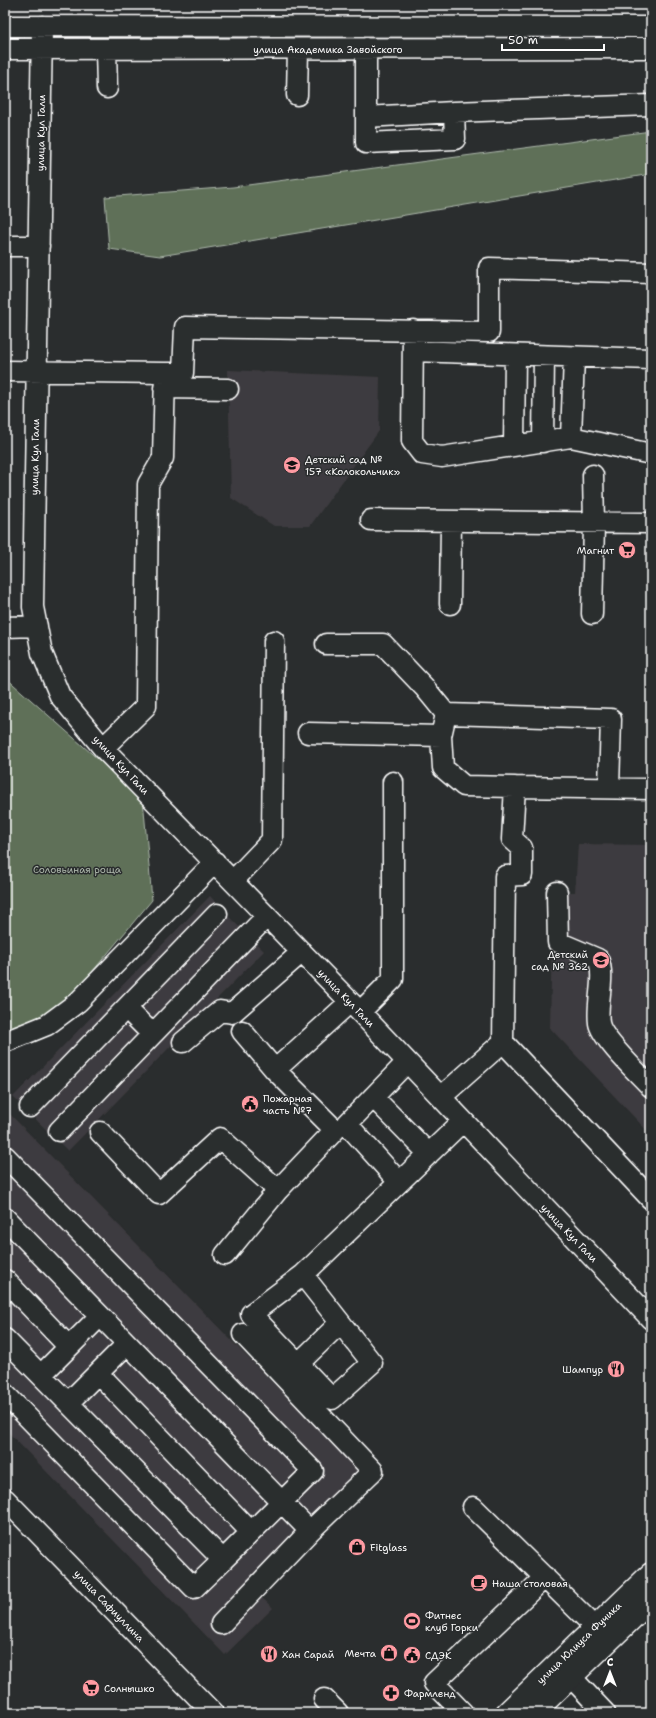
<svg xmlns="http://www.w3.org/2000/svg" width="656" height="1718" font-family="'Shantell Sans',sans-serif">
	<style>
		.built { fill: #3e3b3f }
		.green { fill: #5e7059; stroke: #aeb8ac }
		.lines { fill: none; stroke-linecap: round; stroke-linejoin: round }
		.minor-casing { stroke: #fff; stroke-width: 23 }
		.major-casing { stroke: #fff; stroke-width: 25 }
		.minor { stroke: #2a2d2e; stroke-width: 20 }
		.major { stroke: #2a2d2e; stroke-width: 22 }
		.labels { text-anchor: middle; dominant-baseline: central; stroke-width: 3; stroke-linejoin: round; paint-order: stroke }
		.street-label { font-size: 10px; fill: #fff; stroke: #2a2d2e }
		.poi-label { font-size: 10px; fill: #fff; stroke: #2a2d2e; text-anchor: start }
		.park-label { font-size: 10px; fill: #aeb8ac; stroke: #2a2d2e }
	</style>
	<rect width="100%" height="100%" fill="#2a2d2e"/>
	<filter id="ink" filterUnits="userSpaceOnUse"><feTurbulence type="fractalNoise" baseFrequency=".025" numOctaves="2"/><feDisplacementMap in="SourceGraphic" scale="8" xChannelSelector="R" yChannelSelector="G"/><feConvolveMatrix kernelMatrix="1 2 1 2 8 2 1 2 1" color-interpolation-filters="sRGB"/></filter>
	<g filter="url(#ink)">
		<!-- built -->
		<path class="built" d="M228,370L380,377L379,431L310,526H274L231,498Z
			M578,844L651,845V1135L550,1028L553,892H575Z
			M210,896L227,915L264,951L68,1151L13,1097Z
			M5,1109L361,1473L249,1586L273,1608L225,1655L5,1429Z"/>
		<!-- green -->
		<path class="green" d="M651,131V174L160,256L109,249L105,197L233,187Z
			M5,677L143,799L152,900L48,1025L5,1041Z"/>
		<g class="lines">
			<defs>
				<path id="minor" d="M5,26L651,27
					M42,26L33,607L42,653L60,696L103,748L360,1012L651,1319
					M366,48V143L455,139L454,112L651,105
					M5,49L651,48
					M106,49L107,88
					M297,95L298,49
					M366,117L454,112
					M5,246H39
					M413,330L412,441L422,454L442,457L571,437L651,454
					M413,351L651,359
					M5,371L165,373L163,458L148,484L146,706L103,748
					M165,373H183L185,327L489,332V268L651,273
					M164,388L228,389
					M571,437L574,357
					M543,442L544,356
					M514,446L515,355
					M371,520L651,523
					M450,604L451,521
					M592,614L594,524L593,475
					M5,627L37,626
					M326,644H383L424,687L446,714L611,719L609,788
					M446,714L441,736L443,768L464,786L515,787
					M308,733L441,736
					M233,881L272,840L274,641
					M557,892L558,942L598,959C606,976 596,1003 599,1023C601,1038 640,1075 651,1087
					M126,1008L152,1034
					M360,1012L393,979V782
					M5,1042L47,1025L78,1002L215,862
					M183,1042L220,1011L232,1013L302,952
					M503,1042L505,876L522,875V848L512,839L515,787L651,789
					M275,1070L350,1002
					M373,1097L429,1154
					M441,1097L503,1042L651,1199
					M30,1107L217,914
					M59,1131L267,916
					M100,1132L159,1194L220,1138L278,1190L335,1130L275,1070L242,1031
					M5,1156L313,1471L223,1560
					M399,1182L347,1124L407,1062
					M5,1218L310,1531
					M225,1255L278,1190
					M303,1275L372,1363L332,1399L251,1314L303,1275L463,1121
					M5,1280L69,1347
					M5,1339L223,1560L194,1588L5,1394
					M298,1364L340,1323
					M98,1373L251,1532
					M41,1375L100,1316
					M68,1403L127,1344
					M5,1499L213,1713
					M473,1507L595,1627
					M221,1624L310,1531L373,1471L243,1334
					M571,1677L605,1713
					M324,1699L338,1713
					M463,1713L434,1683L545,1577"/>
				<path id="major" d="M507,1713L651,1574
					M533,1713L651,1600"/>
			</defs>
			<!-- minor casing -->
			<use href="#minor" class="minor-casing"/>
			<!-- major casing -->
			<use href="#major" class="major-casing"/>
			<!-- minor -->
			<use href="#minor" class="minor"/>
			<!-- major -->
			<use href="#major" class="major"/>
		</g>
	</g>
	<!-- icons -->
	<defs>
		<symbol id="school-disc" viewBox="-11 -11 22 22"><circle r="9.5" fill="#ff9aa2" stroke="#2a2d2e"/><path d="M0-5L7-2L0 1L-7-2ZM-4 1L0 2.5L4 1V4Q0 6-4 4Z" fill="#111"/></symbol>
		<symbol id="supermarket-disc" viewBox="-11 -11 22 22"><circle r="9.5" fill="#ff9aa2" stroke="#2a2d2e"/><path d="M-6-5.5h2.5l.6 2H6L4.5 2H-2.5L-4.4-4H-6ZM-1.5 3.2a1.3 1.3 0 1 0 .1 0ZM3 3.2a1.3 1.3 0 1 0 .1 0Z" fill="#111"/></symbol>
		<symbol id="civic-disc" viewBox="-11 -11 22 22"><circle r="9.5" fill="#ff9aa2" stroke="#2a2d2e"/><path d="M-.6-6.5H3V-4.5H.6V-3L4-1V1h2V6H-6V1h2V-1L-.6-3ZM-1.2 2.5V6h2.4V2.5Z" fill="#111"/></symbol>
		<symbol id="restaurant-disc" viewBox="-11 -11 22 22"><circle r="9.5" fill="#ff9aa2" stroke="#2a2d2e"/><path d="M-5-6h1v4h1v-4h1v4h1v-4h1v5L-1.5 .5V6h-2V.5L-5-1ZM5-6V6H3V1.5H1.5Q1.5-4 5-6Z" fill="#111"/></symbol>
		<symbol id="shop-disc" viewBox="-11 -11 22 22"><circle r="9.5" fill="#ff9aa2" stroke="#2a2d2e"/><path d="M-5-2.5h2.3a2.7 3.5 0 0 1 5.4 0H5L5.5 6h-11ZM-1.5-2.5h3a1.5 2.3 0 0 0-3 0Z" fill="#111"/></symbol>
		<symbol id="cafe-disc" viewBox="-11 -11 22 22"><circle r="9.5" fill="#ff9aa2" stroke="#2a2d2e"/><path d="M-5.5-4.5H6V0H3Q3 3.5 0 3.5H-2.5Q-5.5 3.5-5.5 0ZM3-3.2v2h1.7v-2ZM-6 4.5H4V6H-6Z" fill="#111"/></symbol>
		<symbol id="stadium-disc" viewBox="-11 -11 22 22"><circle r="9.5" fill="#ff9aa2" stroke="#2a2d2e"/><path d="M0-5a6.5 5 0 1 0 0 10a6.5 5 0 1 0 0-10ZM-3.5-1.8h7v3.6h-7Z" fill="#111"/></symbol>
		<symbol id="pharmacy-disc" viewBox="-11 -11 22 22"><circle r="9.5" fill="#ff9aa2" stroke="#2a2d2e"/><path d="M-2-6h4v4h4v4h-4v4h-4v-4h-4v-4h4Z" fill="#111"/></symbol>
	</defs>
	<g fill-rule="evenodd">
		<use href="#school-disc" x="282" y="455" width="20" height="20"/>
		<use href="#supermarket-disc" x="617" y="540" width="20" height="20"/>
		<use href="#school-disc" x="591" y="950" width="20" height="20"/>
		<use href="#civic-disc" x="240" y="1094" width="20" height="20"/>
		<use href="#restaurant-disc" x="606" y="1359" width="20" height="20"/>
		<use href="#shop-disc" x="347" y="1537" width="20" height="20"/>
		<use href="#cafe-disc" x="469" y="1573" width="20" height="20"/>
		<use href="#stadium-disc" x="402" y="1611" width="20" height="20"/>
		<use href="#shop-disc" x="379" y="1643" width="20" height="20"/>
		<use href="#restaurant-disc" x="259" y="1644" width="20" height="20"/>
		<use href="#civic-disc" x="402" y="1645" width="20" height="20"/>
		<use href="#supermarket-disc" x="81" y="1678" width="20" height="20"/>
		<use href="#pharmacy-disc" x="381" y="1683" width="20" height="20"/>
	</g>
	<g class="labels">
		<!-- street labels -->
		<g class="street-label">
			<text x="328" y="49">улица Академика Завойского</text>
			<text transform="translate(41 133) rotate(-89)">улица Кул Гали</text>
			<text transform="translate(35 457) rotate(-89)">улица Кул Гали</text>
			<text transform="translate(121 765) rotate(47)">улица Кул Гали</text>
			<text transform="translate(346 998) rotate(46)">улица Кул Гали</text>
			<text transform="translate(569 1233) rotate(46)">улица Кул Гали</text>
			<text transform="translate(109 1606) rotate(46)">улица Сафиуллина</text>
			<text transform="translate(579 1643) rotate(-44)">улица Юлиуса Фучика</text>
		</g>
		<!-- poi labels -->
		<g class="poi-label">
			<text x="305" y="459">Детский сад №<tspan x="305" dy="12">157 «Колокольчик»</tspan></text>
			<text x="614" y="550" text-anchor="end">Магнит</text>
			<text x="588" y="954" text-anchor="end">Детский<tspan x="588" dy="12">сад № 362</tspan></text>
			<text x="263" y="1098">Пожарная<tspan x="263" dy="12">часть №7</tspan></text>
			<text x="603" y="1369" text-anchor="end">Шампур</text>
			<text x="370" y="1547">Fitglass</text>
			<text x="492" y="1583">Наша столовая</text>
			<text x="425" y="1615">Фитнес<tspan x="425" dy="12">клуб Горки</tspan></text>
			<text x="376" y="1653" text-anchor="end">Мечта</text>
			<text x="282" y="1654">Хан Сарай</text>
			<text x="425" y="1655">СДЭК</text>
			<text x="104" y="1688">Солнышко</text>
			<text x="404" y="1693">Фармленд</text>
		</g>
		<!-- park labels -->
		<g class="park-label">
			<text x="77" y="869">Соловьиная роща</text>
		</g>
	</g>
	<!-- margin -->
	<rect width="656" height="1718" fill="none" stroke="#2a2d2e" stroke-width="20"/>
	<rect x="10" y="10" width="636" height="1698" fill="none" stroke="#fff" stroke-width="1.5" filter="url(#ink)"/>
	<!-- north arrow -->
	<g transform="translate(610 1672)" stroke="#2a2d2e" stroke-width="3" paint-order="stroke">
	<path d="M0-3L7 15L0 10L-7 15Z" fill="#ffffff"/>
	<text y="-6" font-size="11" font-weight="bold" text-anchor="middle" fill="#ffffff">С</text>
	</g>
	<!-- scale -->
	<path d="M502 44v6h102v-6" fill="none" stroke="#ffffff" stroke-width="2"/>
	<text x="508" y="44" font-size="12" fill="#ffffff" stroke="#2a2d2e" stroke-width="3" paint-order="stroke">50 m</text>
</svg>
